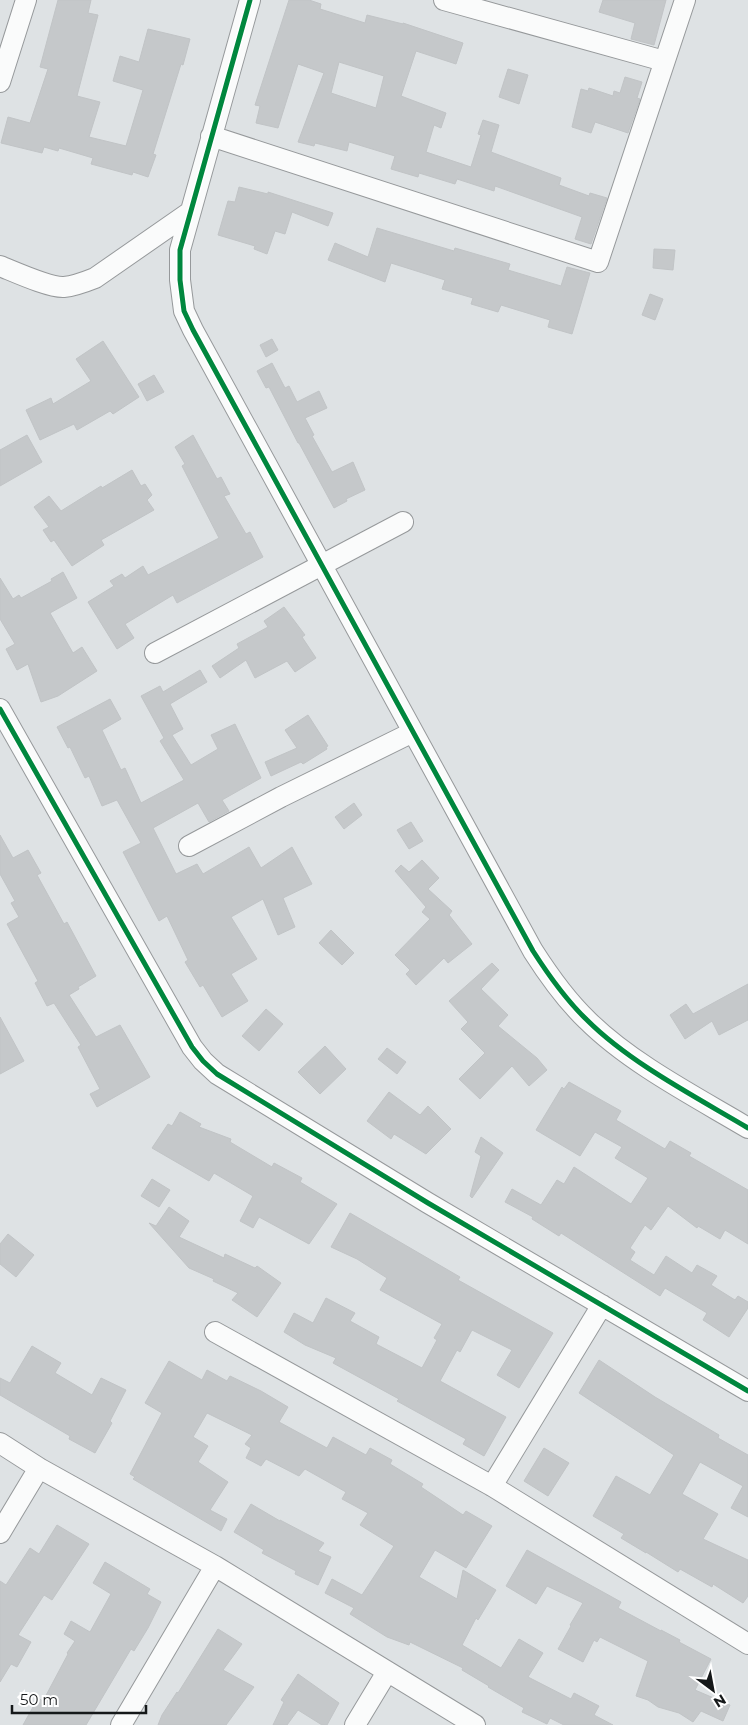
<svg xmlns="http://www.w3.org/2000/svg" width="748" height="1725" font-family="Montserrat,sans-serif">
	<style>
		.building { fill: #c5c8ca; stroke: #c1c4c6; fill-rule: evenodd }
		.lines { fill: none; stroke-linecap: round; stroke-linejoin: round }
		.minor-casing { stroke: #96999b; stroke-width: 22 }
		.minor { stroke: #fafbfb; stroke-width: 20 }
		.cycleway-casing { stroke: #fff; stroke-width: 8 }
		.cycleway { stroke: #00873e; stroke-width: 5 }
	</style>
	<rect width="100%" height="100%" fill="#dee2e4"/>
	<!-- building -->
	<path class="building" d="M58,0H91L88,13L98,15L77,96L100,102L89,137L126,146L143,90L113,81L120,56L139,62L148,29L190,39L183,65L181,64L153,154L156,155L148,177L133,172L132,175L91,164L93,158L59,148L58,151L44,147L42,153L1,143L8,117L30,123L48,69L40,67Z
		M289,0H309L321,4L320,9L365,23L367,15L403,24V23L463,43L456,64L416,51L401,96L446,113L441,128L434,125L426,152L471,167L481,135L478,134L483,120L499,125L491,152L561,178L559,185L589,196L590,193L607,198L591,244L575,239L582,217L537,201L495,186L494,191L457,179L455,184L419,173L418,177L391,169L395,156L349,142L347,151L315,143L314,146L298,142L324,73L298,64L278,128L256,123L260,106L255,105ZM339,62L384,76L376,108L331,93Z
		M603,0H666L654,45L631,39L635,23L599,12Z
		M508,69L528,75L519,104L499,97Z
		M625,77L642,82L637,98L640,99L628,133L595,122L591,133L572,127L581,89L588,91L589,88L613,96L614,91L620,93Z
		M239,187L268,194V192L333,213L328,226L292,212L285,234L275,231L267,254L254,249L255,246L218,235L228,201L235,202Z
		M377,228L454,251L455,248L510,264L508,270L561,286L567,267L590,273L572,334L548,327L550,320L501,305L498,312L471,304L473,298L442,289L445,280L391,263L385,282L328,260L335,243L368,257Z
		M654,249L675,250L673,270L653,268Z
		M650,294L663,299L655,320L642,315Z
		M272,339L278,350L266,357L260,345Z
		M103,341L139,397L113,414L110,411L77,430L74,424L40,440L26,410L51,398L53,404L91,381L76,359Z
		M272,363L285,388L289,386L297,402L319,391L327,408L305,418L314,435L312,436L332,472L353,462L365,490L346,499L347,501L334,508L299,443H298L269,387L266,388L257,371Z
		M154,375L164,392L147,401L138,384Z
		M27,435L42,462L0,486V450Z
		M193,435L217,479L221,477L230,494L224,496L246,534L250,532L263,557L177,603L173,595L125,624L134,638L117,649L88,602L114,586L110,581L122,574L125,578L143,566L148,575L219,538L182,466L185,464L175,447Z
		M132,470L141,486L145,484L152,495L147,500L154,510L101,540L104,545L72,566L54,540L51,542L43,530L49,527L34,507L49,496L61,511L101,486L102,488Z
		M63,572L77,598L50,613L73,653L82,647L97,671L58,696L41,702L28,664L17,670L6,649L15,644L0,619V578L13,599L19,595L21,598L52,581L51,579Z
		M284,607L305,635L302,637L316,658L295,672L287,661L255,678L246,660L220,678L212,666L239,648L237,644L268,627L264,621Z
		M200,670L207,682L170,704L183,729L172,735L191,765L218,749L211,735L235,724L261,778L222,800L229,811L209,822L198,803L153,828L176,874L197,864L203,874L249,847L261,868L292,847L312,884L283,898L295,927L278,935L263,899L231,917L257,959L231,974L248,1001L222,1017L203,985L200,987L185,962L188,960L167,916L159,921L123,852L141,843L117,800L102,806L89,776L85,778L70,747L68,748L57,727L110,699L121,719L102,730L121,770L125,768L141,803L184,780L160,741L164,738L141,696L160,686L163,692Z
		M308,715L328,746L326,747L327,749L303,764L301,762L271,776L265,762L297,748L285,730Z
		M354,803L362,815L344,829L335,817Z
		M411,822L423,841L409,849L397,830Z
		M0,835L13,858L28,850L41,873L37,875L64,924L67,922L96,976L78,987L79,989L69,995L96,1037L120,1025L150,1077L97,1107L90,1094L100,1089L78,1047L81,1045L54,1003L47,1006L35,983L38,981L7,924L19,917L11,903L15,901L0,874Z
		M422,860L439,878L428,889L452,911L449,915L472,944L448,963L444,958L416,985L406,974L410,970L395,955L430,919L422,912L426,907L395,871L401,865L409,872Z
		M331,930L354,953L342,965L319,943Z
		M492,963L499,970L481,989L508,1015L498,1026L537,1058L547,1070L529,1086L512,1066L480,1099L459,1079L485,1053L461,1029L468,1022L449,1001Z
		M748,984V1020L719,1035L712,1021L685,1039L670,1015L686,1004L693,1014Z
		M266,1009L283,1024L259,1051L242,1036Z
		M0,1017L24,1061L0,1074Z
		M325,1046L346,1069L320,1094L298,1072Z
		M387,1048L406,1062L397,1074L378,1059Z
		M569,1082L621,1111L616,1120L665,1149L670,1141L691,1153L689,1156L748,1190V1244L725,1230L720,1239L698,1226L697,1228L668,1206L651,1230L645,1225L630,1248L635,1252L630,1260L654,1275L666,1256L692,1273L697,1265L717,1276L711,1285L735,1300L738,1296L748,1302V1308L729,1337L703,1320L707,1313L665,1288L660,1296L561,1233L559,1236L532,1219L533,1217L505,1202L512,1189L541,1205L557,1180L564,1184L574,1167L631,1204L648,1178L615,1158L622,1147L595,1132L580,1156L536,1130L562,1087L564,1089Z
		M389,1092L420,1115L428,1106L451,1129L426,1154L394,1134L391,1139L367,1121Z
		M180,1112L201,1124L199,1127L231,1139L230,1142L272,1167L274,1163L302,1178L300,1182L337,1204L309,1244L259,1217L253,1228L240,1221L253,1196L214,1173L209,1181L152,1148L168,1124L172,1126Z
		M481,1137L503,1153L472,1198L470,1196L481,1156L475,1152Z
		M152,1179L170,1190L159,1207L141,1196Z
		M169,1207L189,1221L179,1237L224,1258L225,1254L255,1268L257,1266L281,1283L257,1317L232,1300L238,1293L213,1281L214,1279L189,1268L149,1223L156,1226Z
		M350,1213L460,1277L458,1280L553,1333L519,1388L497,1375L512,1350L472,1330L460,1352L457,1350L440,1381L506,1417L484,1456L463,1444L466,1439L397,1401L399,1399L333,1363L336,1358L305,1345L284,1332L294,1313L313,1323L326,1298L355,1313L350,1321L379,1337L376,1344L422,1368L437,1340L434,1338L442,1324L380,1290L387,1278L357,1259L331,1247Z
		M8,1234L34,1255L16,1277L0,1264V1244Z
		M32,1346L61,1363L55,1373L92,1395L101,1378L126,1390L110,1421L112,1423L95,1453L69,1439L70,1436L0,1395V1378L10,1383Z
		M599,1360L655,1397L719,1435L718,1438L748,1455V1517L731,1508L743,1486L700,1462L682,1494L718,1514L703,1539L748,1560V1596L743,1603L713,1584L712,1587L680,1569L678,1572L646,1552V1553L621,1538L624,1534L593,1516L616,1476L650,1495L674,1455L579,1393Z
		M169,1361L202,1380L207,1370L227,1381L230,1376L261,1391L288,1407L279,1422L327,1448L333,1437L366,1455L370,1448L392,1460L390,1464L423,1484L421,1487L463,1515L466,1511L492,1526L466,1568L435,1550L419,1577L457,1599L463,1570L496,1590L478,1620L476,1618L462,1645L501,1668L519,1639L543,1653L528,1677L571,1699L574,1693L599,1706L594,1715L613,1725H564L550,1718L547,1724L522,1712L524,1708L488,1687L489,1686L462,1670L463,1668L410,1642L409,1645L387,1637L350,1614L354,1608L325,1593L332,1579L362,1595L394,1546L360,1525L368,1513L342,1499L346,1492L305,1469L299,1476L266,1459L261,1466L246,1458L251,1448L245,1444L252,1435L207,1413L193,1437L208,1446L198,1462L228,1482L210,1510L227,1519L221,1531L133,1479L135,1477L130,1474L162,1413L145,1403Z
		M544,1448L569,1463L548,1496L524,1481Z
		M251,1504L280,1521V1520L324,1543L318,1551L331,1557L318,1585L295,1574L296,1571L262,1553L264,1550L234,1532Z
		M57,1525L89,1544L52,1600L44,1595L18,1635L31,1642L17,1667L11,1664L0,1682V1581L6,1585L30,1548L39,1554Z
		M527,1550L621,1602L618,1608L661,1631V1630L680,1640L679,1642L711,1659L695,1690L730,1705L723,1721L701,1711L693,1722L679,1713L658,1707L648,1700L636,1696L648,1661L600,1637L597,1642L594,1640L583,1662L558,1649L571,1626L570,1625L583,1603L547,1586L536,1604L506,1586Z
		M105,1562L150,1589L147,1594L161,1602L148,1628L134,1651L131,1649L86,1725H23L38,1698L43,1701L68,1654L67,1653L75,1641L64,1634L71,1621L90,1632L111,1594L93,1583Z
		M218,1629L242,1644L223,1670L254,1687L226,1725H158L162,1715L177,1692L178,1693Z
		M298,1674L339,1703L327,1725H322L298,1710L287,1725H273L284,1702L281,1700Z"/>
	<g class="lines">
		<defs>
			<path id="minor" d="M250,0L180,250V280L184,311L193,330L533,951C549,976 566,1000 587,1020C630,1063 696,1097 748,1128
				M444,0L664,61
				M0,82L26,0
				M211,136L598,262L685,0
				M0,266C15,272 50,288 64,287C75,286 85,282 95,278L190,212
				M155,653L403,522
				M0,709L192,1047L203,1061L217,1074L428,1203L748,1391
				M189,846L281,797L413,732
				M215,1332L492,1486L748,1644
				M0,1443L39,1468L215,1566L475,1725
				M492,1486L602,1305
				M0,1533L39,1468
				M121,1725L215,1566
				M355,1725L387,1672"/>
		</defs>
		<!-- minor casing -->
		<use href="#minor" class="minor-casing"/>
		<!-- minor -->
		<use href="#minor" class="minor"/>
		<defs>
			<path id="cycleway" d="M250,0L180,250V280L184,311L193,330L533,951C549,976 566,1000 587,1020C630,1063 696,1097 748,1128
				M0,709L192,1047L203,1061L217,1074L428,1203L748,1391"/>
		</defs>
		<!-- cycleway casing -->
		<use href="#cycleway" class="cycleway-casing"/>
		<!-- cycleway -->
		<use href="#cycleway" class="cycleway"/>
	</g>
	<!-- north arrow -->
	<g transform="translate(713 1690) rotate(148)" stroke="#ffffff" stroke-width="4" paint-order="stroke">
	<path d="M0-4L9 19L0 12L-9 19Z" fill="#151819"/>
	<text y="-8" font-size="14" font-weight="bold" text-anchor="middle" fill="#151819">N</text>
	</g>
	<!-- scale -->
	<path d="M12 1705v8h134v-8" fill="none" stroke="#151819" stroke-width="2.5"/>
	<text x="20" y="1705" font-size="15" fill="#151819" stroke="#ffffff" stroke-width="4" paint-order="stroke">50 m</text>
</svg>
